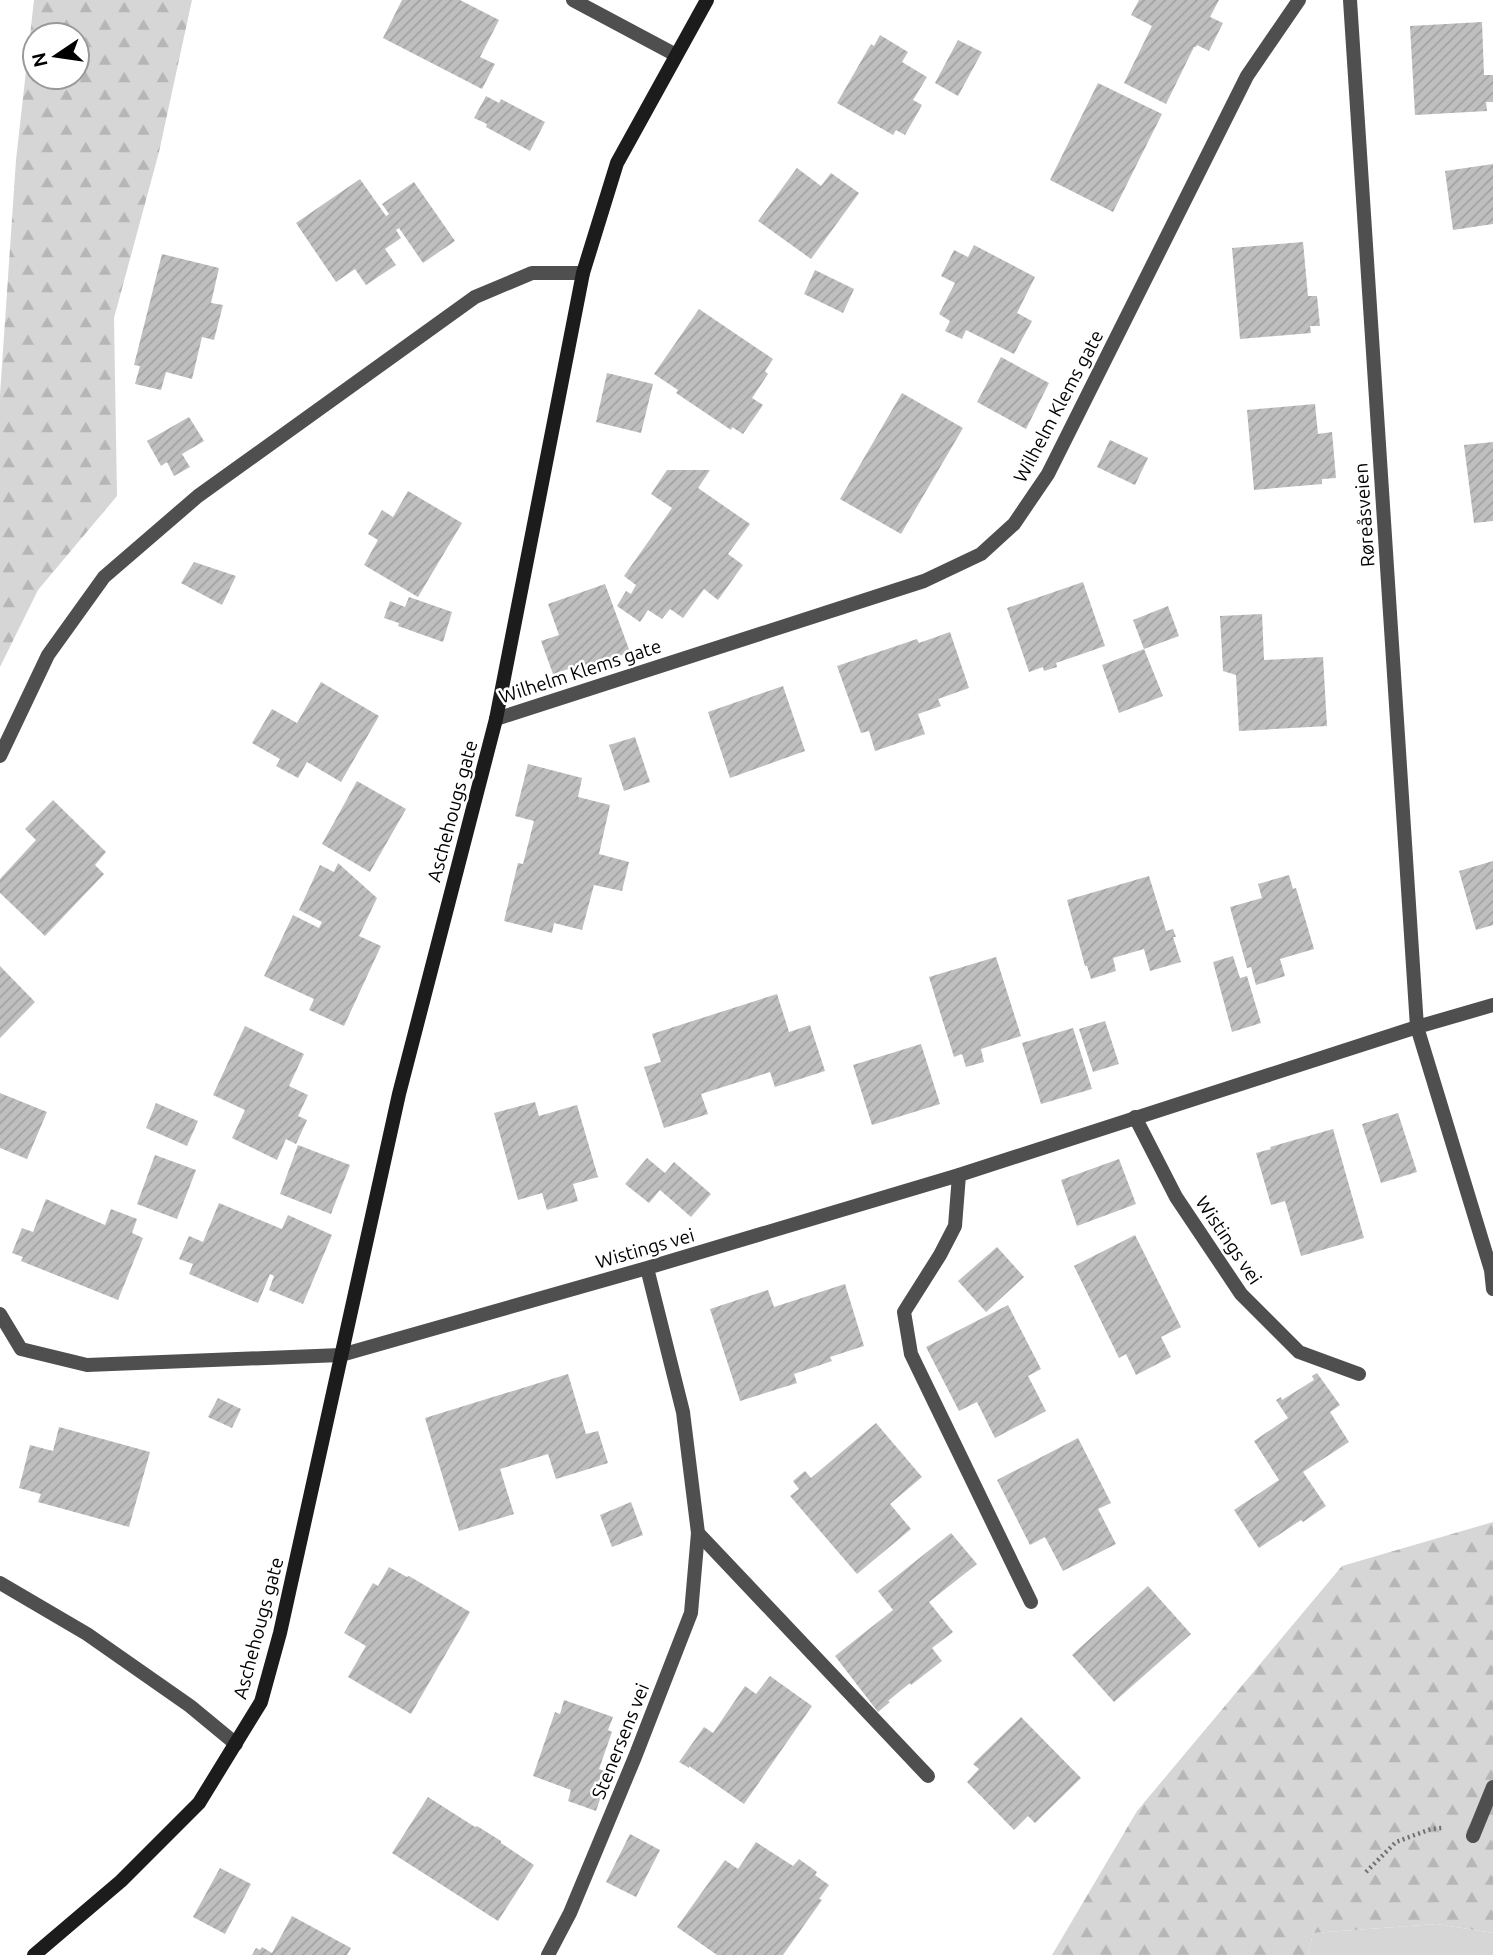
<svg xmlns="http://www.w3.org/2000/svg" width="1493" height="1955" font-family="Ubuntu,sans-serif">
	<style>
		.green { fill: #d6d6d6 }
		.forest { fill: url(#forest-firs); fill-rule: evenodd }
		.building { fill: url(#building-hatch) }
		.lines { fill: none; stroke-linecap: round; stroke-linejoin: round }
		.path { stroke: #717171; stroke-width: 4.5; stroke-dasharray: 2 3.5; stroke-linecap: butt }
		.service { stroke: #4f4f4f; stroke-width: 14 }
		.minor { stroke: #4f4f4f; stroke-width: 14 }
		.secondary { stroke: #1c1c1c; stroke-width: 14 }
		.labels { text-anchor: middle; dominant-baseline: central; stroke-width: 5; stroke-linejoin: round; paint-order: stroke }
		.street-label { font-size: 19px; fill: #000; stroke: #fff }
	</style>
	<defs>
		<pattern id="forest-firs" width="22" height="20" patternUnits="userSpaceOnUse" patternTransform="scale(1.75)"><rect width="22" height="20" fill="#d6d6d6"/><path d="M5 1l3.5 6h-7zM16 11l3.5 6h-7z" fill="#b6b6b6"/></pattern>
		<pattern id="building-hatch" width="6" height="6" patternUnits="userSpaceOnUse" patternTransform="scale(1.75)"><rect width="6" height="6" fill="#bfbfbf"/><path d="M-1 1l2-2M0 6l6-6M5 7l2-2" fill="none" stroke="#a2a2a2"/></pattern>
	</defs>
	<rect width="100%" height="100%" fill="#fff"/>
	<!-- green -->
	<path class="green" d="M1437,1924L1493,1933V1955H1308L1313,1933Z"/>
	<!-- forest -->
	<path class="forest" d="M34,0H192L159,152L114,318L117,496L38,590L0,667V395L16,160ZM77,35V77H35V35Z
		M1493,1522V1933L1437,1924L1313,1933L1308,1955H1052L1137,1811L1342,1566Z"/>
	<!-- building -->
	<path class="building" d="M402,0H460L499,20L480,57L495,64L482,89L383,38Z
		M1139,0H1219L1210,17L1223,23L1209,51L1197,45L1196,47H1194L1166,104L1124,83L1152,26L1131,15Z
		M1482,22L1484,75H1493V102H1486L1487,111L1415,115L1410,26Z
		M880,35L908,52L902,62L927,77L913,100L922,105L905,135L896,130L893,135L837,103L871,44L874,46Z
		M958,40L982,52L958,96L935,83Z
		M1098,83L1162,114L1113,212L1050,180Z
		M486,96L499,103L501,99L545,122L530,151L486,127L487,124L474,118Z
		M1493,164V224L1453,230L1445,171Z
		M797,168L821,186L831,173L859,193L811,259L758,221Z
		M360,179L386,216L389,214L382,204L414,182L455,241L423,263L399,228L396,230L401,238L385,249L396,265L366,285L355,269L336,282L296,223Z
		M1303,242L1308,296H1317L1320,326H1310L1311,333L1240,339L1232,248Z
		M974,245L1035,277L1017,313L1032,321L1014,354L966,330L962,339L945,331L950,321L939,314L955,283L941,276L954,250L968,257Z
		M162,254L219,268L211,303L223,305L214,340L202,337L192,379L166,372L161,390L135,384L140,366L134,365Z
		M815,270L854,289L843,313L804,294Z
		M699,309L773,359L765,371L768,374L752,398L763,405L743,434L732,427L731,430L676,393L678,390L654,374Z
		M1001,357L1049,383L1026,429L977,402Z
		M607,373L653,384L641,433L596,422Z
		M902,393L963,428L901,534L840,499Z
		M1315,404L1318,434L1332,432L1336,478L1322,479V484L1254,490L1247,410Z
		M189,417L204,441L182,454L190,467L174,476L167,462L161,466L147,441Z
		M1110,440L1148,458L1135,485L1097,467Z
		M1493,442V521L1474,523L1464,445Z
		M667,470H710L698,488L750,524L728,554L743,565L718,600L704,589L683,618L670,609L662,619L648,610L640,622L617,606L626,591L631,594L636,585L624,576L672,508L651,494Z
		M408,491L462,523L418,597L364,565L378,540L368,534L382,510L393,517Z
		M194,562L236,576L222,605L181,583Z
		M1083,582L1105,646L1056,663L1057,667L1044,671L1043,667L1029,672L1007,608Z
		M605,584L630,652L572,673L571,668L553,674L541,641L559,635L548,604Z
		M409,597L452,612L443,642L398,626L399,623L384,618L390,601L405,607Z
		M1168,606L1179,636L1144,649L1133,620Z
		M1262,614L1264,660L1323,657L1327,726L1239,731L1236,675L1223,671L1220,616Z
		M950,632L969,688L938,699L941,706L918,714L925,734L875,751L869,731L861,733L837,666L917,639L919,643Z
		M1144,649L1163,696L1119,713L1102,665Z
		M321,682L379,716L341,782L307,762L298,778L276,766L280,759L252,743L272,709L297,723Z
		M783,686L805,751L730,778L708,712Z
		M635,737L650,782L624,791L609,745Z
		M528,764L582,778L578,797L610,805L599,854L629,862L622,891L594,885L582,930L554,923L552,933L504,921L518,863L523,864L534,821L515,816Z
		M357,781L406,809L370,872L322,844Z
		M53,800L106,852L95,865L104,874L45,936L0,893V879L36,840L25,829Z
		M1493,861V925L1476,930L1459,871Z
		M338,863L377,898L359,936L381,946L344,1026L309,1010L314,999L264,976L293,915L319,928L322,922L299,910L320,865L334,872Z
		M1289,875L1293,889L1296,888L1314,949L1280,959L1285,976L1256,985L1251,967L1247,968L1230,907L1262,898L1258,884Z
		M1149,876L1166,931L1173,929L1176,937H1173L1181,962L1150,971L1144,949L1113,958L1116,971L1091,979L1087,966H1085L1067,900Z
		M1233,956L1240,978L1247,976L1261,1023L1232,1032L1213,962Z
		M996,957L1021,1036L981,1049L984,1062L966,1067L962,1054L954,1057L929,977Z
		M0,966L35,1002L0,1038Z
		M777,994L789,1032L810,1025L825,1071L775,1087L770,1072L701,1094L708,1114L664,1128L644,1067L661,1062L652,1034Z
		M1105,1021L1119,1064L1093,1072L1079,1029Z
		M245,1026L304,1054L289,1086L308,1095L298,1116L307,1120L296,1144L286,1139L277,1160L232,1138L245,1110L213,1095Z
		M1073,1028L1092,1089L1041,1104L1022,1043Z
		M921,1044L940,1104L872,1125L853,1065Z
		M0,1093L47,1112L27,1159L0,1148Z
		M535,1102L539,1116L577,1105L598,1177L573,1184L578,1201L547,1210L542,1193L518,1200L494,1113Z
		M156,1103L198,1121L187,1146L146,1128Z
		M1398,1113L1417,1172L1381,1183L1362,1124Z
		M1333,1129L1364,1238L1301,1256L1285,1201L1271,1205L1256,1153L1271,1149L1270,1147Z
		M298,1145L350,1165L331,1214L280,1194Z
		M155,1155L196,1170L177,1219L137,1204Z
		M647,1158L665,1173L674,1162L711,1194L691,1217L660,1190L649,1203L625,1184Z
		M1119,1159L1136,1204L1077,1226L1061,1180Z
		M46,1199L105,1225L111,1209L137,1219L132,1233L143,1238L118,1300L21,1261L23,1257L12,1253L22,1228L33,1232Z
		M219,1203L282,1229L288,1215L332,1235L303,1304L269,1290L274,1276L270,1274L258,1303L189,1274L193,1264L179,1259L189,1236L203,1242Z
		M1135,1235L1181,1327L1161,1337L1171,1357L1136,1375L1126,1354L1119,1358L1074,1266Z
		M997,1247L1024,1277L986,1312L958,1281Z
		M845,1284L864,1346L830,1357L832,1361L794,1374L797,1383L740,1401L710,1309L768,1290L774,1307Z
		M1008,1305L1041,1369L1028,1376L1046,1411L995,1438L977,1402L959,1411L926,1347Z
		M1317,1373L1340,1405L1330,1412L1349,1442L1303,1472L1326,1506L1303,1522L1301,1520L1259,1548L1234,1510L1279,1480L1254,1441L1288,1418L1276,1400L1281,1397L1282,1400L1314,1380L1312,1376Z
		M568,1374L586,1434L598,1431L608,1463L556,1479L548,1454L500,1469L514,1514L459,1531L425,1418Z
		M218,1398L241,1409L232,1428L208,1417Z
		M876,1423L922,1477L890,1504L911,1529L857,1574L790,1496L799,1489L793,1481L805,1471L811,1478Z
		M59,1427L150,1452L129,1527L38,1502L41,1494L19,1488L30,1445L53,1451Z
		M1078,1438L1111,1503L1098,1509L1116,1544L1063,1571L1045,1537L1030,1545L997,1480Z
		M631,1502L643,1535L612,1547L600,1515Z
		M951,1533L977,1564L929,1602L953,1632L932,1648L942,1661L911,1685L910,1683L888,1701L890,1702L878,1712L835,1656L893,1610L878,1591Z
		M389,1567L407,1577L409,1576L470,1612L411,1714L348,1677L366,1646L344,1633L373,1583L378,1586Z
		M1148,1586L1191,1634L1114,1702L1072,1655Z
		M770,1676L812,1706L744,1804L689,1766V1768L679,1762L704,1727L713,1733L745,1686L756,1694Z
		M564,1700L613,1717L608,1730L612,1732L599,1769L609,1773L596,1811L568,1801L571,1790L533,1776L555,1712L560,1714Z
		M1021,1717L1081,1778L1035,1823L1028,1816L1014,1830L967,1782L979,1769L973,1764Z
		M428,1797L475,1827L477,1826L501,1841V1843L534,1865L498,1921L392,1853Z
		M630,1834L660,1850L636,1897L606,1882Z
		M756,1842L793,1866L799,1859L817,1872L815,1875L829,1885L819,1899L822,1900L783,1955H717L677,1927L725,1860L738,1869Z
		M220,1868L251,1884L225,1934L193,1917Z
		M292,1916L351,1948L347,1955H252L256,1948L260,1950L262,1947L272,1953Z"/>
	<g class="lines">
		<!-- path -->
		<path class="path" d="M1366,1872L1396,1842L1431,1829L1442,1828"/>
		<!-- service -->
		<path class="service" d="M573,0L676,55
			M1135,1117L1176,1197L1241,1294L1299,1352L1359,1374
			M959,1175L955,1226L940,1255L904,1312L911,1354L1031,1602
			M0,1314L21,1349L87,1365L341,1355
			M698,1533L928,1776
			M0,1583L87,1634L190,1706L236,1744"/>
		<!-- minor -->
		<path class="minor" d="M1350,0L1417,1027L1491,1270L1493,1289
			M496,719L924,581L981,554L1014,524L1048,474L1247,76L1299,0
			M0,756L48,655L104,577L198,496L475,297L532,273H583
			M341,1355L647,1268L959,1175L1417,1027L1493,1005
			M1473,1836L1493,1787
			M548,1955L570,1913L635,1757L691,1613L698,1533L683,1412L647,1268"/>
		<!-- secondary -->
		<path class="secondary" d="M34,1955L121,1881L199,1803L261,1702L280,1633L399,1094L496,719L583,273L617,163L707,0"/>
	</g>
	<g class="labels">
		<!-- street labels -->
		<g class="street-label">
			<text transform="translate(1058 406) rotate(-62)">Wilhelm Klems gate</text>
			<text transform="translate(1364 515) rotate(-94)">Røreåsveien</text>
			<text transform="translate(580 671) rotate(-18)">Wilhelm Klems gate</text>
			<text transform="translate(452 811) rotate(-75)">Aschehougs gate</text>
			<text transform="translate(1229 1240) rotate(56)">Wistings vei</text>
			<text transform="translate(645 1248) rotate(-16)">Wistings vei</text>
			<text transform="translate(258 1628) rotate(-75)">Aschehougs gate</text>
			<text transform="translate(620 1741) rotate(-68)">Stenersens vei</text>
		</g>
	</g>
	<!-- north arrow -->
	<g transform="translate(56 56) rotate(257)"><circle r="33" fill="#ffffff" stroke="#999999" stroke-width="2"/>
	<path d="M0-5L12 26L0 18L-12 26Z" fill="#000000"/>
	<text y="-10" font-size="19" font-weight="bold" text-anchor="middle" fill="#000000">N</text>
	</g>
</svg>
